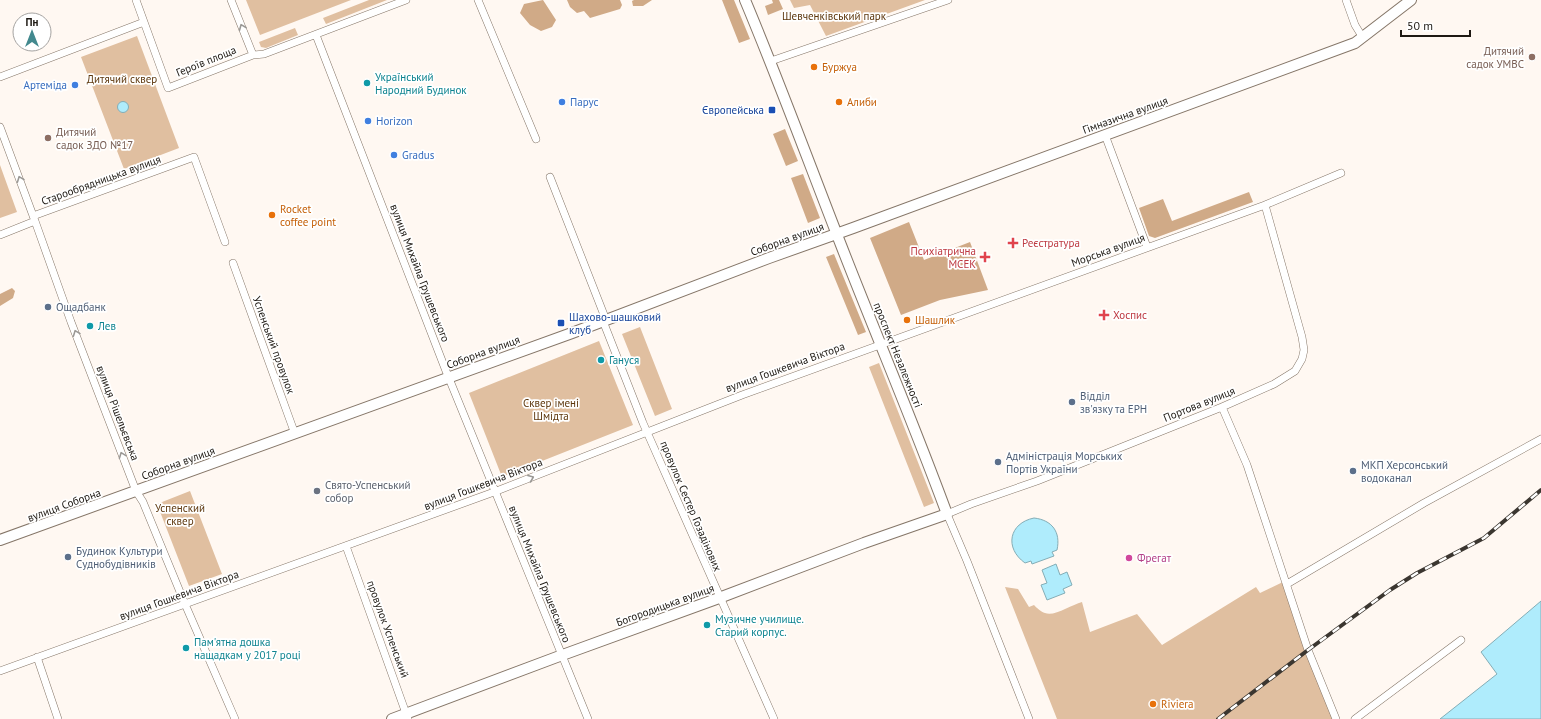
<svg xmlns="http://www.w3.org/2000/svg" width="1541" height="719" font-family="'PT Sans',sans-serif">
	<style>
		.green { fill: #e0bfa0 }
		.forest { fill: #d0aa87 }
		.water { fill: #afecfc; stroke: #84adb6 }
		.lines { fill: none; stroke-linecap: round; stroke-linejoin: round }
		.street-casing { stroke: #857668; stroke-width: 8 }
		.secondary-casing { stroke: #857668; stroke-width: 12 }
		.street { stroke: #fff; stroke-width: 7 }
		.secondary { stroke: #fff; stroke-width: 10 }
		.rail-casing { stroke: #3b3630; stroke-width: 4 }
		.rail { stroke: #fff; stroke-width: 2.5; stroke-dasharray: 8; stroke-linecap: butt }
		.oneway { stroke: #9a9895 }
		.education-dot { fill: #8d6e63; stroke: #fff; stroke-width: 1.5 }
		.food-dot { fill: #e8710a; stroke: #fff; stroke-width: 1.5 }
		.culture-dot { fill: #0f9aa8; stroke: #fff; stroke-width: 1.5 }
		.shop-dot { fill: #3f7fe0; stroke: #fff; stroke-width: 1.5 }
		.transit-dot { fill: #1a4fb4; stroke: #fff; stroke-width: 1.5 }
		.health-dot { fill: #e0444e; stroke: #fff; stroke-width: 1.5 }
		.service-dot { fill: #5c6f8a; stroke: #fff; stroke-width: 1.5 }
		.worship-dot { fill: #6b7280; stroke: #fff; stroke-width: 1.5 }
		.hotel-dot { fill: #d1479c; stroke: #fff; stroke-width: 1.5 }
		.labels { text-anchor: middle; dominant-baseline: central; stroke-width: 3.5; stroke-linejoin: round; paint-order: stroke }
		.park-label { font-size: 11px; fill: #5d370d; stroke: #fff }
		.education-label { font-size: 11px; fill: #785e54; stroke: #fff; text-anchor: end }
		.street-label { font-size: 11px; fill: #1e1913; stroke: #fff }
		.food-label { font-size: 11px; fill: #c56008; stroke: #fff; text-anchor: start }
		.culture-label { font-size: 11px; fill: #0d838f; stroke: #fff; text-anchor: start }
		.shop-label { font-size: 11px; fill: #366cbe; stroke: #fff; text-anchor: start }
		.transit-label { font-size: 11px; fill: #164399; stroke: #fff; text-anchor: end }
		.health-label { font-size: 11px; fill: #be3a42; stroke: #fff; text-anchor: start }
		.service-label { font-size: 11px; fill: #4e5e75; stroke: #fff; text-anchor: start }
		.worship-label { font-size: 11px; fill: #5b616d; stroke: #fff; text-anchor: start }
		.hotel-label { font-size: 11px; fill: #b23c85; stroke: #fff; text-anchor: start }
	</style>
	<rect width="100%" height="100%" fill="#fff8f2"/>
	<!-- green -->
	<path class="green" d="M246,0H351L260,35Z
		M369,0H387L326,24L323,18Z
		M790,0H925L826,36L810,5L794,8Z
		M295,28L298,35L266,48L261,47L259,42Z
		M137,36L179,148L124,169L81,57Z
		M0,165L17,212L0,218Z
		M640,327L672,409L655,416L622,334Z
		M599,341L633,425L502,477L469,393Z
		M879,363L934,503L924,507L869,367Z
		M190,491L222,574L189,586L157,504Z
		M1285,581L1336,719H1057L1005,587L1018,589L1029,607L1034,605C1037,608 1041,612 1045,613C1054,617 1071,605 1082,602L1090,632L1137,614L1162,645L1256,587L1260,593Z"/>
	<!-- forest -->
	<path class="forest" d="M543,0L556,20L552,27L541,31L530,25L520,13L524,4Z
		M567,0H620L622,5L620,9L590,18L584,11L577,13L570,7Z
		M634,0H652L643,6H633L632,1Z
		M722,0H734L750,39L739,43Z
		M772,0H779L783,9L768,15L765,6L773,3Z
		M785,129L798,161L786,166L773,134Z
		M803,174L820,218L808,223L791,178Z
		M1249,192L1253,202L1155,238L1149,236L1139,208L1163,199L1172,221Z
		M909,222L924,260L970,242L988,290L940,300L901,315L870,238Z
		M834,254L866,332L858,335L826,257Z
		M12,288L15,291L13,298L0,306V294Z"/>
	<!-- water -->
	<path class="water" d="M117.5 107a5.5 5.5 0 1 1 11 0a5.5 5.5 0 1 1-11 0Z
		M1034,518C1052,520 1061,532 1057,550L1052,552L1054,556L1032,564L1031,561L1025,563C1004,548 1009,523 1034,518Z
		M1056,564L1060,575L1067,572L1072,585L1063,589L1065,593L1047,600L1041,585L1047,583L1042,570Z
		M1541,601V719H1440L1497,674L1481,652Z"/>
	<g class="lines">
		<defs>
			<path id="street" d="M136,0L168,88L253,55L264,54L406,0
				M231,0L253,55
				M478,0L536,139
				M1346,0L1355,25L1363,38
				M316,35L446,371L588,719
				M771,61L948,0
				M0,77L144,22
				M0,127L35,221L0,235
				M1105,135L1147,247
				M550,177L606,320
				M33,216L194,157L225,242
				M35,221L71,322L136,491L143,502L185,604L235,719
				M233,263L295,434
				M603,321L643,423L774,719
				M1222,407L1247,465L1308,650L1336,719
				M346,546L408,719
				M1287,584L1424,503L1541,439
				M37,657L58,719
				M0,671L494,492L742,395L1265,205L1341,173
				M1029,719L967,561L947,514L971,504L1037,481L1222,407L1274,384L1295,371L1302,359L1304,350L1302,337L1265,205
				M1355,719L1461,640"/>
			<path id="secondary" d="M0,540L572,333L769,258L853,228L1355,43L1411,0
				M392,719L557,657L719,598L864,543L947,514C914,424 876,335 841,245C809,163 779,81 745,0"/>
		</defs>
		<!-- street casing -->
		<use href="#street" class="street-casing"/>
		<!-- secondary casing -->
		<use href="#secondary" class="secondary-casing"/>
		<!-- street -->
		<use href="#street" class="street"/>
		<!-- secondary -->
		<use href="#secondary" class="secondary"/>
		<defs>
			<path id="rail" d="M1218,719L1308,650L1390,590L1417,573L1484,538L1541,490"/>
		</defs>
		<!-- rail casing -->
		<use href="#rail" class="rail-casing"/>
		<!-- rail -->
		<use href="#rail" class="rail"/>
	</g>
	<!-- one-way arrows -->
	<defs><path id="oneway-chevron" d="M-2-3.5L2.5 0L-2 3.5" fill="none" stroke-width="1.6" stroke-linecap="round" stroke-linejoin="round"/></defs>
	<g class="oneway">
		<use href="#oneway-chevron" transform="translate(242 27) rotate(-112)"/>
		<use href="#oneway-chevron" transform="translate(20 179) rotate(-111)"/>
		<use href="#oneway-chevron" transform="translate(76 333) rotate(-111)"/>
		<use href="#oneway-chevron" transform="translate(122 455) rotate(-111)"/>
		<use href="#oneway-chevron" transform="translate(531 478) rotate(-22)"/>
	</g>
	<!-- markers -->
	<g class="education-dot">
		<circle cx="1532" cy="57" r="4"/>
		<circle cx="48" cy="138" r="4"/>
	</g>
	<g class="food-dot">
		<circle cx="814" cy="67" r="4"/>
		<circle cx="839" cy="102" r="4"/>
		<circle cx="272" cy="215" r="4"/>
		<circle cx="907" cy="320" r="4"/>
		<circle cx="1153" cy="704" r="4"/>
	</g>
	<g class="culture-dot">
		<circle cx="367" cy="83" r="4"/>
		<circle cx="90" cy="326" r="4"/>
		<circle cx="601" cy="360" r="4"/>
		<circle cx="707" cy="625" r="4"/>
		<circle cx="186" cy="648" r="4"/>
	</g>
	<g class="shop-dot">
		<circle cx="75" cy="85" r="4"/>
		<circle cx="562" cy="102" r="4"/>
		<circle cx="368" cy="121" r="4"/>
		<circle cx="394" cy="155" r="4"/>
	</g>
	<g class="transit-dot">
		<rect x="768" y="106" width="8" height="8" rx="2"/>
		<rect x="557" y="319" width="8" height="8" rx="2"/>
	</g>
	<g class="health-dot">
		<path d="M1011 237h4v4h4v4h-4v4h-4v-4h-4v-4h4z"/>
		<path d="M983 251h4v4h4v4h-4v4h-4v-4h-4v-4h4z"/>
		<path d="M1102 309h4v4h4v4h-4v4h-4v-4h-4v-4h4z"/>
	</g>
	<g class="service-dot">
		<circle cx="48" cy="307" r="4"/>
		<circle cx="1072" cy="402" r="4"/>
		<circle cx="998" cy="462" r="4"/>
		<circle cx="1353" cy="471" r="4"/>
		<circle cx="68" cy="557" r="4"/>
	</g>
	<circle class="worship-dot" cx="317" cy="491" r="4"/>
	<circle class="hotel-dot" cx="1129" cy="558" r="4"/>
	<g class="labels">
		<!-- park labels -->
		<g class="park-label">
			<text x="834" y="16">Шевченківський парк</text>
			<text x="122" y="79">Дитячий сквер</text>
			<text x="551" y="403">Сквер імені<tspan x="551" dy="13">Шмідта</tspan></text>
			<text x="180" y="508">Успенский<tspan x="180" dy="13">сквер</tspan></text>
		</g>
		<!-- education labels -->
		<g class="education-label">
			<text x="1524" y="51">Дитячий<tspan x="1524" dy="13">садок УМВС</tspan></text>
			<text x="56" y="132" text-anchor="start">Дитячий<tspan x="56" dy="13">садок ЗДО №17</tspan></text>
		</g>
		<!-- street labels -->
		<g class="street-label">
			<text transform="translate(206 61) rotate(-22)">Героїв площа</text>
			<text transform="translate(1125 115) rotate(-20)">Гімназична вулиця</text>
			<text transform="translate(101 180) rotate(-20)">Старообрядницька вулиця</text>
			<text transform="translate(787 239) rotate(-20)">Соборна вулиця</text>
			<text transform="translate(1108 250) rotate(-20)">Морська вулиця</text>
			<text transform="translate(420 273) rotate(69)">вулиця Михайла Грушевського</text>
			<text transform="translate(274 345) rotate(70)">Успенський провулок</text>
			<text transform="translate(483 352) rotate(-20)">Соборна вулиця</text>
			<text transform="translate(898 355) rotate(68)">проспект Незалежності</text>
			<text transform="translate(785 367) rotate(-20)">вулиця Гошкевича Віктора</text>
			<text transform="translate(1199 404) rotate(-22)">Портова вулиця</text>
			<text transform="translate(118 413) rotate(69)">вулиця Рішельєвська</text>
			<text transform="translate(178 463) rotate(-20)">Соборна вулиця</text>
			<text transform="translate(483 484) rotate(-21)">вулиця Гошкевича Віктора</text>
			<text transform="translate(64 505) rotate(-20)">вулиця Соборна</text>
			<text transform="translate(691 506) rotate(67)">провулок Сестер Гозадінових</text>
			<text transform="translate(540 574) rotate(68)">вулиця Михайла Грушевського</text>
			<text transform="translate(179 595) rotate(-20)">вулиця Гошкевича Віктора</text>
			<text transform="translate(665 605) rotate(-20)">Богородицька вулиця</text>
			<text transform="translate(388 629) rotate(70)">провулок Успенський</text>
		</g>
		<!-- food labels -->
		<g class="food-label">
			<text x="822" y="67">Буржуа</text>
			<text x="847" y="102">Алиби</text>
			<text x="280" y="209">Rocket<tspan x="280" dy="13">coffee point</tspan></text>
			<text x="915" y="320">Шашлик</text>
			<text x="1161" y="704">Riviera</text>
		</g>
		<!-- culture labels -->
		<g class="culture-label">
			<text x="375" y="77">Український<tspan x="375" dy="13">Народний Будинок</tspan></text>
			<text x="98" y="326">Лев</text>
			<text x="609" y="360">Гануся</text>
			<text x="715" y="619">Музичне училище.<tspan x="715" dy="13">Старий корпус.</tspan></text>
			<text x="194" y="642">Пам'ятна дошка<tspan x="194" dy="13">нащадкам у 2017 році</tspan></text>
		</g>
		<!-- shop labels -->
		<g class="shop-label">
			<text x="67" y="85" text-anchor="end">Артеміда</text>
			<text x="570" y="102">Парус</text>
			<text x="376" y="121">Horizon</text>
			<text x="402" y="155">Gradus</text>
		</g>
		<!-- transit labels -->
		<g class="transit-label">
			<text x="764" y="110">Європейська</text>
			<text x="569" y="317" text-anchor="start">Шахово-шашковий<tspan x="569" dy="13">клуб</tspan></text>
		</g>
		<!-- health labels -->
		<g class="health-label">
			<text x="1022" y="243">Реєстратура</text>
			<text x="976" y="251" text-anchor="end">Психіатрична<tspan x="976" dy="13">МСЕК</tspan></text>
			<text x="1113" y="315">Хоспис</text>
		</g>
		<!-- service labels -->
		<g class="service-label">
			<text x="56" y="307">Ощадбанк</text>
			<text x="1080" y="396">Відділ<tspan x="1080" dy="13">зв'язку та ЕРН</tspan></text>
			<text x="1006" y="456">Адміністрація Морських<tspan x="1006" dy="13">Портів України</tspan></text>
			<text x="1361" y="465">МКП Херсонський<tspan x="1361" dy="13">водоканал</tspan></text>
			<text x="76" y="551">Будинок Культури<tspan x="76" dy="13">Суднобудівників</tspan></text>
		</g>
		<!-- worship labels -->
		<g class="worship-label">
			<text x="325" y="485">Свято-Успенський<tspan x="325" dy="13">собор</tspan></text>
		</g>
		<!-- hotel labels -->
		<g class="hotel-label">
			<text x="1137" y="558">Фрегат</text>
		</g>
	</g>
	<!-- north arrow -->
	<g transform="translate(32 32)"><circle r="19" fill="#ffffff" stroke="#a5a3a1"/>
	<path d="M0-3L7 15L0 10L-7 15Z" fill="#42898e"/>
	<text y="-6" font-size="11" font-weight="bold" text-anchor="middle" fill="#1e1913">Пн</text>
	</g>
	<!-- scale -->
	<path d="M1401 30v6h69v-6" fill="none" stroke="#1e1913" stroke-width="2"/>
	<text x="1407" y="30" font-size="12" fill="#1e1913" stroke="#ffffff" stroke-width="3" paint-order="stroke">50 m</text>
</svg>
